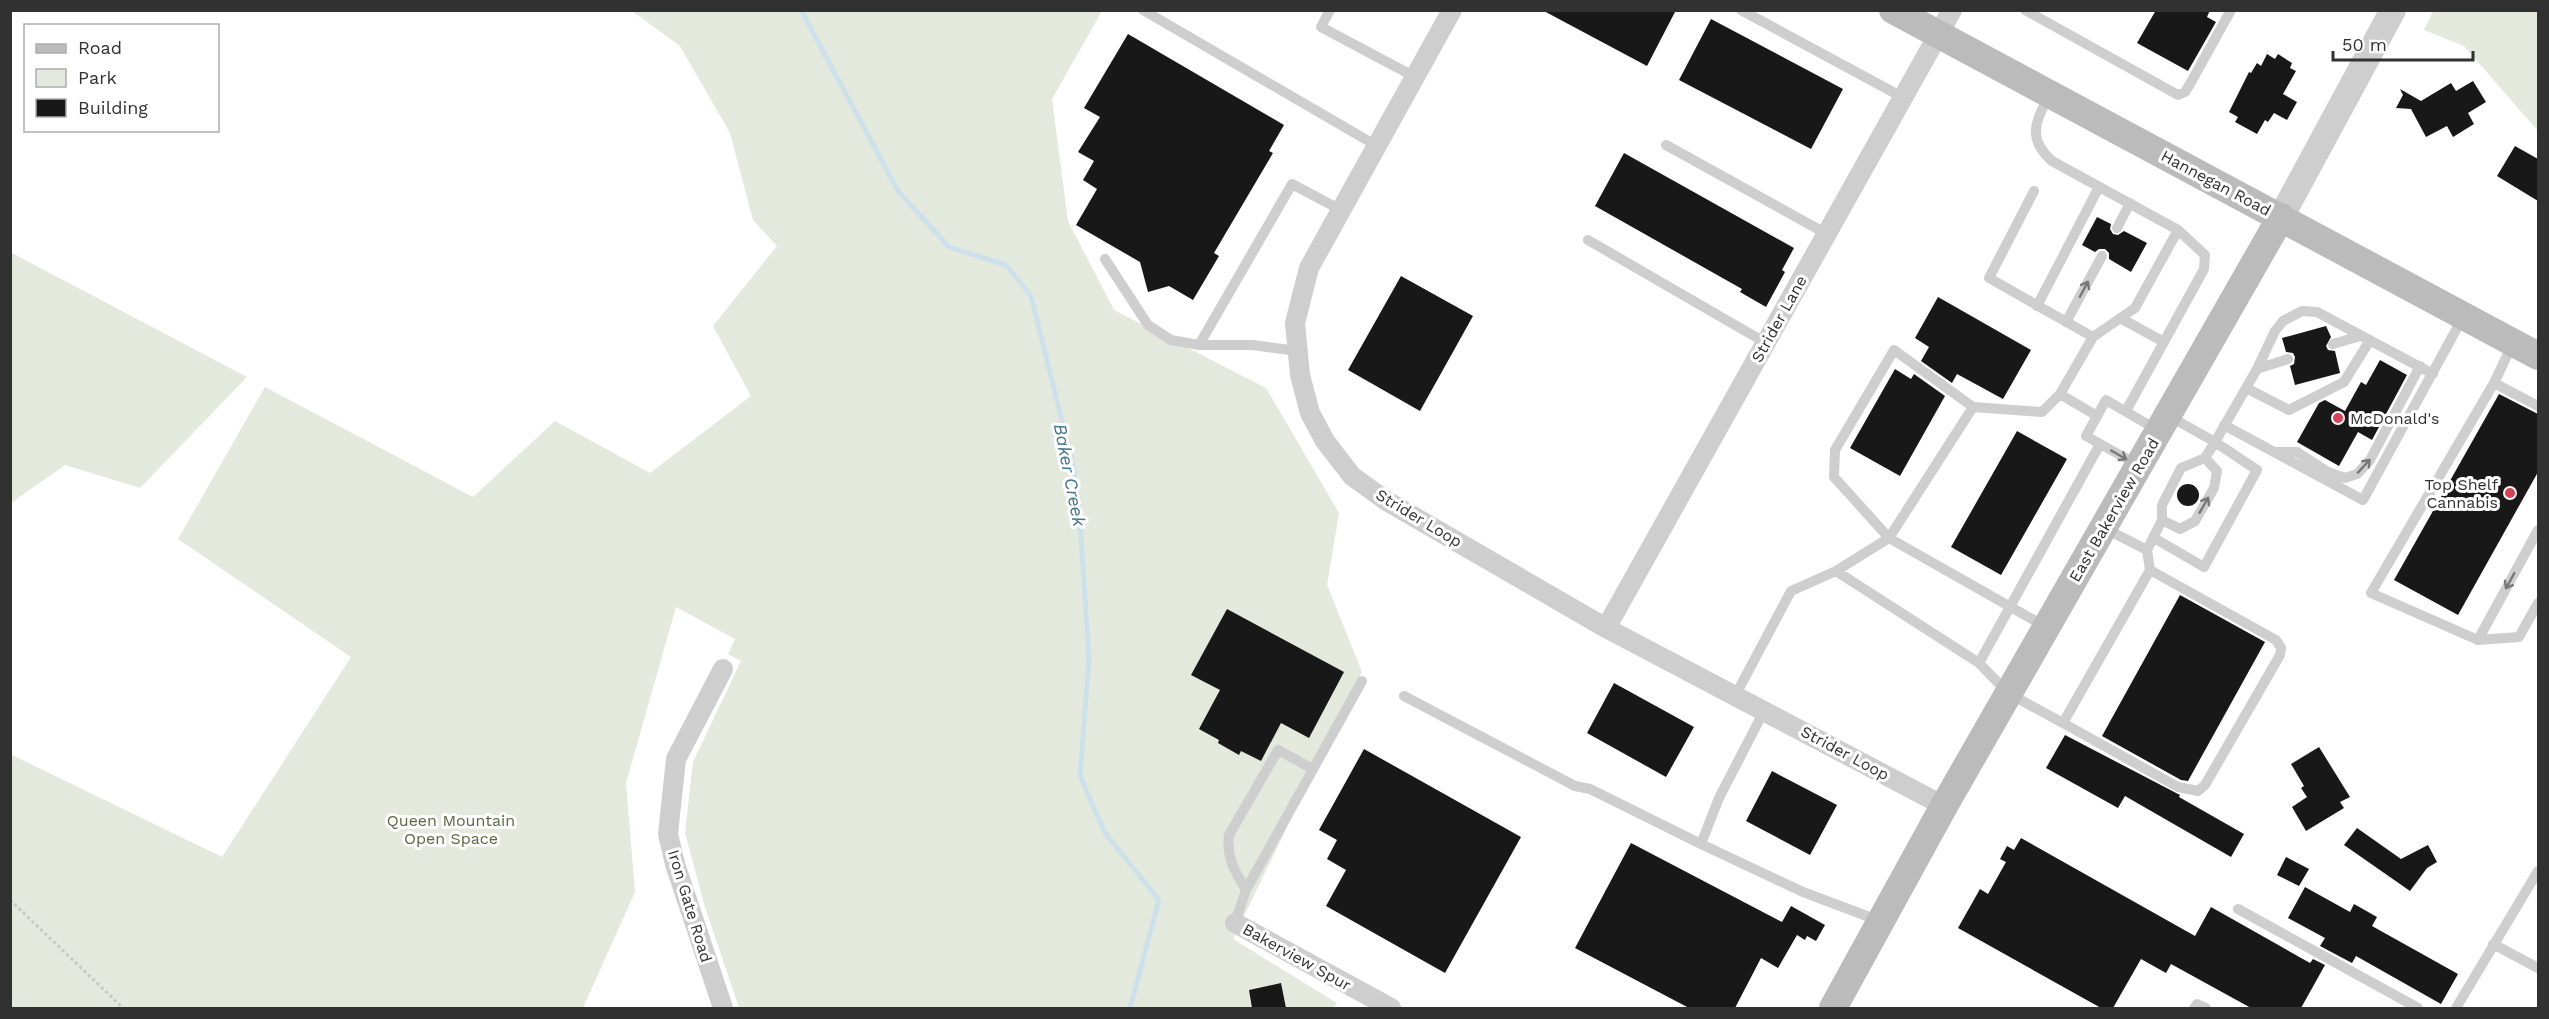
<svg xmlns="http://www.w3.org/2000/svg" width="2549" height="1019" font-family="'Work Sans',sans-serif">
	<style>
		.green { fill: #e4e9dd }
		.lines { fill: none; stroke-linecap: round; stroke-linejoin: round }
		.stream { stroke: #cde1eb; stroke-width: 5 }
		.building { fill: #181818 }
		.path { stroke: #c8c8c8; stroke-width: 3; stroke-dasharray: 3 3; stroke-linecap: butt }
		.service { stroke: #cecece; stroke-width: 10 }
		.minor { stroke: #cecece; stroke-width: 20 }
		.tertiary { stroke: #cecece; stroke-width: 26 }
		.secondary { stroke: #bbb; stroke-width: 28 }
		.oneway { stroke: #787878 }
		.poi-dot { fill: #dc3e54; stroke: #fff; stroke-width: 2 }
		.labels { text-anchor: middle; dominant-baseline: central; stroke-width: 6; stroke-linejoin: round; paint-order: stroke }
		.street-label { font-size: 16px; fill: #313131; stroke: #fff }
		.poi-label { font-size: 16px; fill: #313131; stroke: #fff; text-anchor: start }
		.park-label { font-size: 16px; fill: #576a40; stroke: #fff }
		.water-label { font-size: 18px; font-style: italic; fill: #42768f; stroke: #fff }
	</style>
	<rect width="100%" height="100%" fill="#fff"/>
	<!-- green -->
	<path class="green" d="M632,11H1102L1052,99L1068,221L1114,310L1266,388L1339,513L1327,585L1362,672L1233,939L1337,1003L1334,1008H739L705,907L685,833L693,762L741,661L728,654L735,639L676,607L626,783L635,892L583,1008H11L10,754L222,857L351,657L178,539L265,387L473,497L555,421L650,473L751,396L713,326L777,246L753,220L730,133L680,46Z
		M2433,11H2538V131L2464,46L2424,30Z
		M10,252L247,377L140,488L65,465L11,503Z"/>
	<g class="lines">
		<!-- stream -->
		<path class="stream" d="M801,10L898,191L949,247L1006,265L1031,296L1074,470L1079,506L1089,658L1080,776L1105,833L1159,900L1130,1008"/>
	</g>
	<!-- building -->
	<path class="building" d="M1542,10H1676L1647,66Z
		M2156,10H2210L2207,17L2216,22L2188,71L2137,43Z
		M1711,19L1843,89L1811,149L1679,80Z
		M1128,34L1284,125L1269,151L1273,153L1214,253L1219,256L1193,300L1169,286L1148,292L1140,262L1076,225L1097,189L1083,180L1094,161L1078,152L1100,117L1084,108Z
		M2267,54L2275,59L2278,54L2292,63L2290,68L2296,71L2283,94L2297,102L2287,120L2274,113L2268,122L2265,120L2257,134L2235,122L2238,117L2229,112L2249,72L2251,73L2257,63L2261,66Z
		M2473,81L2486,102L2468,113L2474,124L2453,137L2447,126L2426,137L2411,109L2396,108L2403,95L2400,89L2421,101L2451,83L2456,91Z
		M2515,146L2538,159V201L2497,176Z
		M1624,153L1794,248L1782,270L1785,272L1766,307L1740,292L1742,289L1595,206Z
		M2097,217L2111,224L2110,229L2113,234L2118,235L2124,231L2147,243L2131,272L2109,259V253L2105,249H2099L2095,252L2082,245Z
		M1401,276L1473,316L1420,411L1348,370Z
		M1938,297L2031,350L2003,399L1957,374L1952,383L1921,361L1929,347L1915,338Z
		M2326,326L2331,337L2326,346L2328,350L2335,351L2340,373L2295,385L2290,366L2294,364L2295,357L2293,353L2286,352L2282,338Z
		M2380,360L2407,375L2372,440L2358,432L2339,466L2297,442L2319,403L2325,400L2345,411L2361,382L2366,385Z
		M1895,369L1911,379L1914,374L1945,396L1900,476L1850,448Z
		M2499,394L2538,414V472L2458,615L2394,580Z
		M2017,431L2067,459L2001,575L1951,547Z
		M2177 495a11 11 0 1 1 22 0a11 11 0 1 1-22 0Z
		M2180,595L2265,642L2188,781L2181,780L2102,736Z
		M1227,609L1344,672L1309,738L1281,723L1261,761L1241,751L1239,755L1218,743L1219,740L1199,729L1220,690L1191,675Z
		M1614,683L1694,727L1666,777L1587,733Z
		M2065,735L2180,795L2179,797L2244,834L2231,857L2125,796L2118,808L2046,768Z
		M2319,747L2350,797L2340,802L2344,808L2306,831L2292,807L2307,797L2301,788L2304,786L2291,764Z
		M1364,749L1521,837L1445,973L1326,906L1346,870L1327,859L1337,840L1319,830Z
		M1772,771L1837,805L1810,855L1746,821Z
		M2357,828L2401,859L2428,845L2437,862L2427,868L2410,891L2344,845Z
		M2021,838L2195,936L2211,907L2310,963L2313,959L2325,965L2301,1008H2251L2171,964L2166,973L2141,959L2113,1008H2101L1958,928L1980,889L1988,894L2006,862L2000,859L2007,846L2014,850Z
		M1631,843L1782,922L1791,906L1825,925L1816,941L1807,936L1805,940L1797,935L1778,968L1761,958L1735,1008H1689L1575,948Z
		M2286,857L2309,869L2299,886L2277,875Z
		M2305,887L2350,912L2354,904L2377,917L2372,926L2458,974L2441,1004L2356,956L2352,963L2320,946L2325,938L2288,918Z
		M1281,983L1286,1008H1252L1249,990Z"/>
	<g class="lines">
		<!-- path -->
		<path class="path" d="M10,900L123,1008"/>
		<!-- service -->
		<path class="service" d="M1143,10L1377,146
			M1330,10L1321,27L1415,77
			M1741,10L1904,98
			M2025,10L2178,95L2185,92L2190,84L2231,10
			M1666,145L1827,234
			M2034,191L1989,278L2093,337
			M2117,228L2130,203
			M1588,240L1766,343
			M1105,259L1148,325L1171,340L1199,345H1252L1297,351
			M2037,306L2099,187
			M2120,318L2164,342
			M2066,322L2102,256
			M2513,343L2494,383L2538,406
			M2333,344L2360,336
			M1199,345L1292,184L1341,210
			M2257,369L2288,359
			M2494,383L2371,593L2478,640L2519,637L2538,603
			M2246,388L2289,410L2344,382L2370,340
			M2060,394L2097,416
			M1973,407L1894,350L1835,450L1834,477L1889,538L1836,571L1979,663L2008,693L2063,723L2150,570L2147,550
			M2126,411L2204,269L2205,255L2178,230
			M2169,416L2215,442L2257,369L2275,331L2283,321L2302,311L2317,312L2433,374
			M2224,425L2363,500L2463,317
			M2278,452H2297L2328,472L2345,478L2357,474L2370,460L2420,366
			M2138,465L2086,436L2106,400L2159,431
			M2162,520L2180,529L2195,521L2214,488L2217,471L2205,458
			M2104,528L2147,550L2162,520V505L2181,468L2205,458L2215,442L2257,470L2204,567L2154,538
			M2046,627L1889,538L1973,407L2042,412L2060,394L2093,337L2135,308L2178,230L2052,161C2026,138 2036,121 2050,94
			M2478,640L2538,530
			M1979,663L2100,444
			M1404,696L1575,786L1590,789L1701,844
			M1735,696L1791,591L1836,571
			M1764,711L1719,798L1701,844L1803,892L1880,921
			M2063,723L2178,787L2198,791L2205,785L2280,655L2281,648L2276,640L2150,570
			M1246,890C1235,872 1226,857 1229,835L1278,750L1313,769
			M2238,909L2418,1008
			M1235,923L1246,890L1362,681
			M2493,944L2538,968
			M2194,1008L2197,1004L2206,1008
			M2456,1008L2538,871"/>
		<!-- minor -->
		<path class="minor" d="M1452,10L1309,268L1295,323L1300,375L1310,413L1325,441L1352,476L1385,500L1606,628L1944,806
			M1606,628L1952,10
			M723,669L676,759L668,834L675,864L723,1008
			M1235,923L1391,1008"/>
		<!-- tertiary -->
		<path class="tertiary" d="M2281,217L2393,10"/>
		<!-- secondary -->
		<path class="secondary" d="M1893,10L2538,356
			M1833,1008L1944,806L2281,217"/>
	</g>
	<!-- one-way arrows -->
	<defs><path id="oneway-shaft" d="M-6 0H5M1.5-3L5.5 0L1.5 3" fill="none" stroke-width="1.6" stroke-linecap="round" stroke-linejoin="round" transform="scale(1.5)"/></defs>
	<g class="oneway">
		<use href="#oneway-shaft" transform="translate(2084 289) rotate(-62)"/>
		<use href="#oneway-shaft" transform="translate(2119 455) rotate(30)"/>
		<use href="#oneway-shaft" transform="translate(2364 466) rotate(-47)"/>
		<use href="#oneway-shaft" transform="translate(2204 505) rotate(-60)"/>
		<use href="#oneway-shaft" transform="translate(2510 581) rotate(119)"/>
	</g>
	<!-- markers -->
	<g class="poi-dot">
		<circle cx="2338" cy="418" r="6"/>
		<circle cx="2510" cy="493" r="6"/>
	</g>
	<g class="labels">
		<!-- street labels -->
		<g class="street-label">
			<text transform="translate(2216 183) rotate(28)">Hannegan Road</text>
			<text transform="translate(1779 319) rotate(-61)">Strider Lane</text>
			<text transform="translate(2114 510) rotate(-60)">East Bakerview Road</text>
			<text transform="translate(1419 518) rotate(31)">Strider Loop</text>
			<text transform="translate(1845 753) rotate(28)">Strider Loop</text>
			<text transform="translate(690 906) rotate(73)">Iron Gate Road</text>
			<text transform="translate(1297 957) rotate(29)">Bakerview Spur</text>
		</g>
		<!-- poi labels -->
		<g class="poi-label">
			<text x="2350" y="418">McDonald's</text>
			<text x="2498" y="484" text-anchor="end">Top Shelf<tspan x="2498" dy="18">Cannabis</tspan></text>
		</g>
		<!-- park labels -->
		<g class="park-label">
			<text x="451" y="820">Queen Mountain<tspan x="451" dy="18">Open Space</tspan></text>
		</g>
		<!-- water labels -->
		<g class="water-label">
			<text transform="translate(1070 475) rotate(79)">Baker Creek</text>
		</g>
	</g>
	<!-- border -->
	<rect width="2549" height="1019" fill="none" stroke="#313131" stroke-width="24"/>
	<!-- legend -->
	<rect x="24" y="24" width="195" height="108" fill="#ffffff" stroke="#adadad" stroke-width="1.5"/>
	<rect x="36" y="44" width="30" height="9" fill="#bbbbbb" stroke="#adadad" stroke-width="1.5"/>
	<text x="78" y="54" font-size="18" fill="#313131">Road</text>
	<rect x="36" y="69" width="30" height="18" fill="#e4e9dd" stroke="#adadad" stroke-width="1.5"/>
	<text x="78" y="84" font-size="18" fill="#313131">Park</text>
	<rect x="36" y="99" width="30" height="18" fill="#181818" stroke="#adadad" stroke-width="1.5"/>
	<text x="78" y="114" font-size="18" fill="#313131">Building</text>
	<!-- scale -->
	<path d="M2333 51v9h140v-9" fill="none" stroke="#313131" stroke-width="3"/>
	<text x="2342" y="51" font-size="18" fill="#313131" stroke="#ffffff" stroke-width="4.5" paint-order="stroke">50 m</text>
</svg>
